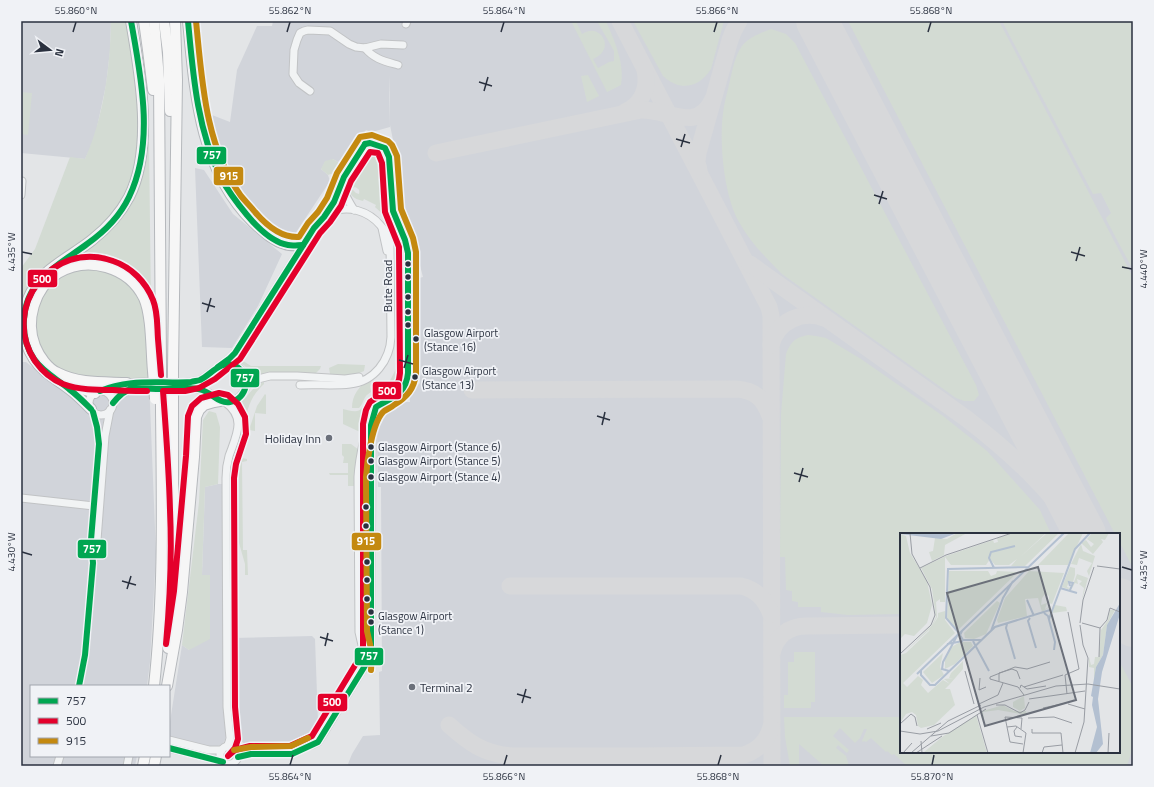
<svg xmlns="http://www.w3.org/2000/svg" width="1154" height="787" font-family="'Titillium Web',sans-serif">
<rect width="100%" height="100%" fill="#e3e5e7"/>
<g fill="#d1d4da" fill-rule="evenodd">
<polygon points="21,21 111,21 110,51 106,85 94,141 85,159 21,153"/>
<path d="M 273,21 L 1133,21 L 1133,766 L 350,766 L 348,764 L 352,754 L 363,736 L 380,735 L 379,672 L 382,671 L 381,487 L 378,487 L 377,430 L 383,407 L 392,400 L 393,402 L 410,402 L 409,391 L 413,390 L 420,383 L 420,376 L 415,376 L 415,361 L 416,361 L 415,279 L 423,277 L 412,235 L 400,204 L 399,170 L 390,125 L 390,96 L 389,75 L 390,127 L 372,132 L 366,130 L 350,151 L 338,162 L 333,159 L 321,169 L 328,175 L 330,181 L 291,240 L 270,228 L 241,194 L 217,155 L 212,115 L 230,122 L 237,70 L 257,26 L 272,26 ZM 901,534 L 1119,534 L 1119,752 L 901,752 Z"/>
<polygon points="195,168 204,170 233,214 282,254 258,306 232,348 202,347"/>
<polygon points="21,362 26,362 50,381 149,380 156,553 150,662 147,686 31,686 31,756 137,756 135,766 21,766"/>
<polygon points="218,484 223,484 223,709 227,732 225,740 222,744 218,746 211,747 169,737 169,728 182,645 189,650 209,575 202,575 205,487"/>
<polygon points="312,636 315,639 318,722 317,730 310,739 295,747 248,747 236,736 233,638"/>
</g>
<g fill="#d3dbd3">
<path d="M 111,21 L 128,21 L 139,124 L 138,156 L 128,186 L 117,207 L 95,235 L 54,261 L 30,284 L 23,301 L 21,310 L 21,268 L 35,249 L 70,157 L 85,159 C 104,116 110,68 111,21 Z"/>
<path d="M 571,21 L 576,21 L 582,34 C 586,32 589,30 594,31 C 603,33 608,44 603,51 C 601,55 597,57 593,59 L 598,68 L 609,62 L 614,61 L 614,51 L 597,21 L 606,21 C 614,40 625,63 621,85 L 607,92 Z"/>
<path d="M 633,21 L 724,21 L 711,69 C 698,89 679,91 663,76 Z"/>
<polygon points="848,21 999,21 1133,277 1133,568 1119,541 1119,534 1115,534"/>
<polygon points="1002,21 1133,21 1133,270 1107,221 1106,218 1111,213 1101,193 1093,194"/>
<path d="M 771,29 L 786,34 L 795,43 L 976,385 L 979,395 L 974,401 L 964,401 L 956,398 L 782,274 C 766,258 750,242 739,222 C 724,196 719,143 723,113 C 724,102 728,91 730,80 C 733,68 735,56 742,46 C 749,37 761,33 771,29 Z"/>
<polygon points="588,75 599,96 587,102 581,76"/>
<polygon points="21,92 32,93 28,135 21,134"/>
<polygon points="146,142 149,142 151,306 117,266 57,269 115,224"/>
<path d="M 373,148 C 381,149 384,153 387,161 L 390,212 L 387,218 L 375,207 L 376,205 L 364,199 L 363,201 C 353,199 349,194 347,184 L 356,193 L 359,194 C 360,190 359,189 355,187 L 353,188 L 347,182 L 357,167 L 362,171 L 369,160 L 366,157 L 364,161 L 362,158 L 368,149 Z"/>
<polygon points="333,159 338,162 339,171 328,175 321,169 325,161"/>
<polygon points="91,268 115,274 131,286 140,300 146,318 148,379 97,380 63,373 45,357 35,335 36,309 48,286 63,274"/>
<path d="M 808,335 L 816,336 L 826,338 L 861,359 L 943,416 L 987,451 L 1040,510 L 1051,534 L 901,534 L 901,614 L 848,615 L 821,612 L 821,607 L 798,607 L 798,602 L 792,601 L 792,591 L 786,590 L 785,557 L 780,557 L 781,414 L 786,354 C 791,342 794,338 808,335 Z"/>
<path d="M 402,343 L 404,343 L 404,374 L 402,383 L 395,382 L 388,384 C 396,370 401,360 402,343 Z"/>
<polygon points="237,357 251,366 321,366 320,369 316,373 268,372 266,373 252,379 245,366 237,361"/>
<path d="M 338,364 L 365,365 L 364,371 C 353,377 342,375 330,374 L 329,368 Z"/>
<path d="M 370,379 L 371,381 L 370,387 L 371,392 C 362,397 365,402 359,408 L 352,408 C 352,395 359,386 370,379 Z"/>
<path d="M 264,382 L 264,384 C 249,398 248,409 243,428 L 242,417 L 237,405 C 248,399 251,386 264,382 Z"/>
<polygon points="265,394 266,395 266,414 255,413 255,431 249,430 257,406"/>
<path d="M 363,406 L 366,406 L 360,432 L 343,424 L 343,409 C 351,411 359,414 363,406 Z"/>
<polygon points="209,411 216,413 220,427 218,484 205,487 202,575 210,575 210,639 189,650 182,645 199,502 203,420"/>
<polygon points="342,444 351,444 359,450 356,486 348,486 348,475 330,475 329,473 348,473 348,463 343,463 344,457 342,455"/>
<polygon points="242,458 247,459 247,461 242,462 243,550 247,550 248,575 245,575 245,564 239,543 239,470"/>
<polygon points="794,652 815,652 815,702 811,702 811,708 784,708 784,695 788,695 788,662 794,662"/>
<polygon points="1119,661 1133,687 1133,747 1127,766 907,766 894,754 892,755 887,751 886,752 871,738 866,742 864,741 863,742 862,741 867,729 864,729 860,738 855,743 840,728 833,736 849,750 847,753 838,745 836,748 846,756 849,766 824,766 799,744 799,766 790,766 785,737 784,717 901,717 901,752 1119,752"/>
</g>
<g fill="none" stroke-linecap="round" stroke-linejoin="round">
<g stroke="#d7d8da" stroke-width="17">
<polyline points="620,21 769,307 771,316 772,766"/>
<polyline points="815,21 821,29"/>
<path d="M 625,112 C 642,104 649,88 645,70"/>
<path d="M 436,153 L 641,110 C 668,109 697,134 713,99"/>
<polyline points="699,170 697,162 698,153 730,40 733,32 739,21"/>
<path d="M 750,264 L 967,419 C 1011,453 1049,488 1080,534"/>
<path d="M 771,345 C 777,321 802,310 824,318"/>
<path d="M 472,390 L 736,389 C 755,390 764,399 770,416"/>
<path d="M 510,586 L 741,586 C 757,590 765,599 771,614"/>
<path d="M 772,653 C 776,636 789,626 807,626 L 901,625"/>
<path d="M 449,725 C 469,743 484,754 512,756 L 637,756 L 744,755 C 758,750 767,742 771,727"/>
</g>
<g stroke="#d7d8da" stroke-width="42">
<polyline points="817,21 1085,534"/>
<polyline points="1119,599 1133,626"/>
</g>
<defs>
<g id="minor">
<polyline points="406,24 407,21"/>
<path d="M 365,48 C 374,59 384,61 398,65"/>
<polyline points="310,91 299,83 293,74 294,50 297,40 300,33 304,31 308,30 330,31 349,44 356,47 365,48 381,44 403,45"/>
<polyline points="21,181 22,181 21,195"/>
<path d="M 343,181 C 343,193 348,200 354,210"/>
<path d="M 324,217 L 334,202 L 344,177 L 365,144 L 370,143 L 378,145 L 385,148 L 389,157 L 393,211 L 405,240 L 408,253 L 408,373 C 406,390 399,393 386,401 C 382,402 378,405 376,408 C 366,421 359,460 358,477 L 359,632 L 364,654 L 363,669"/>
<polyline points="382,228 387,251"/>
<path d="M 218,367 L 229,359 L 235,353 L 314,228 C 319,222 323,216 330,213 C 347,204 369,211 381,226 C 386,232 388,233 390,241 L 391,337 C 390,360 374,382 350,384 C 334,386 317,384 300,385"/>
<polyline points="245,387 258,379 270,376 297,376 345,379 359,377"/>
<path d="M 100,391 C 127,376 161,385 191,382 C 194,381 197,381 200,380 C 213,373 225,356 240,369 C 245,373 247,380 246,386 C 244,394 237,401 229,402 C 219,404 211,392 202,390 C 193,388 184,388 175,389 C 160,389 146,389 132,389 C 123,392 118,396 113,403"/>
<circle cx="101" cy="403" r="12"/>
<path d="M 225,402 C 247,418 236,436 229,456 C 227,463 226,470 226,478 L 227,707 L 230,738 L 229,742 L 227,747"/>
<polyline points="21,498 94,506"/>
<polyline points="92,553 91,540 99,444 97,427 93,412"/>
<polyline points="79,686 85,655 93,563 97,540 105,436 110,410"/>
<polyline points="169,740 209,750 222,750"/>
<polyline points="312,745 318,742 325,731 363,669 368,660 371,651 372,424"/>
<circle cx="229" cy="755" r="9"/>
<polyline points="169,748 186,752 223,762"/>
<polyline points="57,766 60,756"/>
<polyline points="127,766 129,756"/>
</g>
<g id="highway">
<polyline points="144,21 148,50 153,90"/>
<polyline points="154,21 159,79 161,370"/>
<polyline points="164,21 168,52 170,111"/>
<path d="M 188,21 C 195,92 199,168 253,222 C 262,230 273,241 285,244 C 291,246 297,245 303,245"/>
<polyline points="173,370 177,80 175,21"/>
<polyline points="70,382 82,389 95,393"/>
<path d="M 127,383 C 104,382 79,384 58,373 C 48,369 39,356 35,346 C 25,321 34,288 58,273 C 88,255 129,267 144,298 C 152,316 151,351 153,371"/>
<path d="M 91,409 C 85,403 79,397 73,392 C 60,381 44,374 34,359 C 16,332 22,296 45,274 C 59,261 77,252 92,240 C 107,228 120,214 129,197 C 154,148 140,73 131,21"/>
<polyline points="168,648 173,561 173,410"/>
<path d="M 154,686 C 164,595 162,503 161,411"/>
<polyline points="167,686 177,630 182,592 194,457 196,417 199,410 204,405 214,402 220,401"/>
<polyline points="143,766 145,756"/>
<polyline points="154,766 156,756"/>
</g>
</defs>
<use href="#minor" stroke="#c1c3c5" stroke-width="9"/>
<use href="#highway" stroke="#b5b8bc" stroke-width="12"/>
<use href="#minor" stroke="#f1f3f4" stroke-width="7"/>
<use href="#highway" stroke="#f6f6f6" stroke-width="10"/>
<defs>
<g id="highway-bridge">
<polyline points="161,370 161,411"/>
<polyline points="173,370 173,410"/>
<polyline points="153,371 155,399"/>
</g>
</defs>
<use href="#highway-bridge" stroke="#b5b8bc" stroke-width="12" stroke-linecap="butt"/>
<use href="#highway-bridge" stroke="#f6f6f6" stroke-width="10"/>
<defs>
<g id="bus-1">
<path d="M 188,21 C 193,74 197,129 221,178 C 228,191 237,203 247,215 C 257,227 271,242 288,245 C 293,246 298,245 303,245"/>
<polyline points="218,367 229,359 235,353 314,228 324,217 334,202 344,177 365,144"/>
<path d="M 100,391 C 130,378 159,384 191,382 C 194,381 197,381 200,380 C 211,375 221,359 235,366 C 252,374 248,399 230,402 C 219,404 212,393 202,390 C 189,386 174,389 160,389 C 151,389 141,388 132,389 C 124,390 118,397 113,403"/>
<path d="M 91,409 C 84,402 77,395 69,389 C 57,379 43,372 34,359 C 26,347 23,333 24,319 C 26,279 59,265 87,244 C 104,232 120,216 129,197 C 155,143 141,77 131,21"/>
<polyline points="79,686 85,655 93,563 91,540 99,444 97,427 93,412"/>
<polyline points="169,748 223,762"/>
<path d="M 238,757 L 251,754 L 292,754 L 318,742 L 363,669 L 368,660 L 371,651 L 371,425 L 376,407 C 393,397 406,394 408,373 L 408,253 L 405,240 L 393,211 L 389,157 L 385,148 L 370,143 L 365,144"/>
</g>
<g id="bus-2">
<path d="M 370,152 L 378,153 L 382,163 L 385,212 L 399,247 L 400,373 L 399,380 L 396,385 L 370,402 L 366,410 L 363,424 L 363,646 L 360,657 L 312,736 L 290,746 L 250,746 L 235,750 L 228,756 L 235,748 L 238,739 L 235,707 L 234,478 L 236,464 L 246,434 L 245,417 L 238,404 L 228,395 L 219,393 L 201,398 L 192,406 L 188,416 L 186,456 L 174,591 L 166,644 C 170,600 172,554 170,510 C 169,470 166,431 163,391 L 185,391 L 199,388 L 215,379 L 240,359 L 320,233 L 330,222 L 341,206 L 351,181 Z"/>
<path d="M 147,391 C 136,391 124,391 113,390 C 96,390 79,390 63,384 C 51,379 42,371 35,361 C 0,308 52,239 113,261 C 131,267 146,282 153,300 C 158,312 157,326 158,339 C 159,351 160,363 161,375"/>
</g>
<g id="bus-3">
<path d="M 196,21 C 202,80 205,146 241,196 C 246,202 251,207 255,212 C 266,225 281,238 299,237 L 308,223 L 318,212 L 327,198 L 337,173 L 360,137 L 372,135 L 388,141 L 392,145 L 397,156 L 401,209 L 413,238 L 416,252 L 416,374 C 414,389 407,397 394,405 C 391,408 386,409 383,412 C 372,424 367,461 366,477 L 367,631 L 372,653 L 371,670"/>
<polyline points="234,750 251,747 291,746 308,738"/>
</g>
</defs>
<use href="#bus-1" stroke="#f0f2f6" stroke-width="9"/>
<use href="#bus-2" stroke="#f0f2f6" stroke-width="9"/>
<use href="#bus-3" stroke="#f0f2f6" stroke-width="9"/>
<use href="#bus-1" stroke="#00a651" stroke-width="6"/>
<use href="#bus-2" stroke="#e4002b" stroke-width="6"/>
<use href="#bus-3" stroke="#c48910" stroke-width="6"/>
</g>
<path fill="none" stroke="#2a313f" stroke-width="1.5" d="M 73,32 L 76,22M 287,32 L 290,22M 501,32 L 504,22M 714,32 L 717,22M 928,32 L 931,22M 479,82 L 492,86M 484,91 L 488,77M 676,139 L 690,143M 681,147 L 685,134M 874,195 L 887,199M 879,204 L 883,191M 22,252 L 32,254M 1071,252 L 1085,256M 1076,261 L 1080,247M 1122,267 L 1132,269M 202,303 L 215,307M 207,312 L 211,298M 399,360 L 413,364M 404,368 L 408,355M 597,416 L 610,420M 602,425 L 605,412M 794,473 L 808,477M 799,482 L 803,468M 22,552 L 32,555M 1122,567 L 1132,570M 122,581 L 136,585M 127,589 L 131,576M 320,637 L 333,641M 325,646 L 328,633M 517,694 L 531,698M 522,703 L 526,689M 290,765 L 293,755M 504,765 L 507,755M 718,765 L 721,755M 932,765 L 934,755"/>
<g fill="#2a313f" stroke="#f0f2f6" stroke-width="1.5">
<circle cx="408" cy="264" r="3.5"/>
<circle cx="408" cy="277" r="3.5"/>
<circle cx="408" cy="297" r="3.5"/>
<circle cx="408" cy="312" r="3.5"/>
<circle cx="408" cy="325" r="3.5"/>
<circle cx="416" cy="339" r="3.5"/>
<circle cx="415" cy="377" r="3.5"/>
<circle cx="371" cy="447" r="3.5"/>
<circle cx="371" cy="461" r="3.5"/>
<circle cx="371" cy="477" r="3.5"/>
<circle cx="366" cy="507" r="3.5"/>
<circle cx="366" cy="526" r="3.5"/>
<circle cx="367" cy="562" r="3.5"/>
<circle cx="367" cy="580" r="3.5"/>
<circle cx="367" cy="599" r="3.5"/>
<circle cx="371" cy="612" r="3.5"/>
<circle cx="371" cy="622" r="3.5"/>
</g>
<g fill="#6b707a" stroke="#f0f2f6" stroke-width="1.5">
<circle cx="329" cy="438" r="4"/>
<circle cx="412" cy="687" r="4"/>
</g>
<g text-anchor="middle" dominant-baseline="central" stroke-width="3.5" stroke-linejoin="round" paint-order="stroke">
<g font-size="11" fill="#2a313f" stroke="#f0f2f6" text-anchor="start">
<text x="424" y="333">Glasgow Airport<tspan x="424" dy="14">(Stance 16)</tspan></text>
<text x="422" y="371">Glasgow Airport<tspan x="422" dy="14">(Stance 13)</tspan></text>
<text x="378" y="447">Glasgow Airport (Stance 6)</text>
<text x="378" y="461">Glasgow Airport (Stance 5)</text>
<text x="378" y="477">Glasgow Airport (Stance 4)</text>
<text x="378" y="616">Glasgow Airport<tspan x="378" dy="14">(Stance 1)</tspan></text>
</g>
<g font-size="12" fill="#2a313f" stroke="#f0f2f6">
<text transform="translate(387 286) rotate(-90)">Bute Road</text>
</g>
<g font-size="12" fill="#2a313f" stroke="#f0f2f6" text-anchor="end">
<text x="321" y="438">Holiday Inn</text>
<text x="420" y="687" text-anchor="start">Terminal 2</text>
</g>
</g>
<g transform="translate(900 533)">
<rect width="220" height="220" fill="#e3e5e7"/>
<path d="M 57,0 L 67,0 L 45,12 L 44,22 L 32,28 L 29,19 L 33,18 L 35,5 L 47,6 ZM 113,0 L 146,0 L 119,25 L 147,0 L 159,0 L 125,33 L 111,33 L 117,26 L 109,32 L 95,32 L 90,26 L 86,32 L 51,32 L 45,24 L 45,69 L 40,69 L 40,66 L 36,69 L 37,84 L 33,92 L 38,84 L 38,80 L 45,78 L 45,87 L 55,100 L 3,150 L 7,154 L 18,143 L 23,147 L 21,152 L 28,160 L 43,147 L 50,151 L 45,156 L 50,156 L 55,172 L 34,192 L 21,195 L 18,193 L 16,182 L 12,179 L 6,181 L 0,190 L 0,122 L 6,120 L 29,98 L 30,96 L 5,119 L 32,92 L 36,84 L 32,56 L 21,35 L 46,23 L 93,7 L 94,10 L 98,9 L 97,5 ZM 169,0 L 183,0 L 168,32 L 138,32 ZM 192,0 L 209,0 L 205,7 L 201,6 L 203,9 L 193,21 L 181,10 L 186,7 L 191,14 L 194,11 L 187,6 ZM 0,1 L 6,3 L 10,20 L 27,48 L 32,72 L 27,90 L 14,103 L 5,101 L 0,106 ZM 181,11 L 183,18 L 195,23 L 189,43 L 187,38 L 192,30 L 179,25 L 177,32 L 171,31 ZM 170,34 L 175,35 L 175,42 L 173,49 L 169,48 L 167,54 L 170,55 L 168,56 L 162,54 ZM 49,38 L 88,38 L 91,43 L 96,41 L 97,38 L 118,39 L 58,97 L 47,86 ZM 129,38 L 164,40 L 152,71 L 149,70 L 149,63 L 145,61 L 142,65 L 141,72 L 147,70 L 145,76 L 151,73 L 142,79 L 138,65 L 125,66 L 127,83 L 98,90 L 97,87 L 105,65 ZM 177,41 L 188,45 L 182,67 L 184,55 L 179,51 L 182,48 L 177,46 L 178,51 L 175,50 L 171,57 ZM 97,68 L 100,70 L 86,101 L 74,106 L 65,105 L 64,100 ZM 155,72 L 166,74 L 167,78 L 152,80 ZM 210,77 L 215,77 L 207,92 L 203,122 L 196,134 L 194,149 L 194,135 L 189,134 L 189,124 L 191,132 L 194,131 L 195,124 L 199,124 L 201,97 L 208,87 ZM 60,109 L 71,109 L 73,113 L 55,131 L 45,136 L 45,126 L 50,115 ZM 43,120 L 40,134 L 44,142 L 32,150 L 23,139 ZM 63,128 L 63,136 L 50,151 L 44,146 L 53,145 L 49,145 L 51,140 ZM 124,163 L 125,175 L 120,178 L 113,174 L 113,169 ZM 103,172 L 114,178 L 126,178 L 127,182 L 98,177 L 83,179 L 84,185 L 82,186 L 81,180 L 76,182 L 87,220 L 23,220 L 42,204 L 83,178 Z" fill="#d3dbd3"/>
<path d="M 57,0 L 41,6 L 0,1 L 0,0 ZM 220,70 L 220,81 L 202,139 L 198,166 L 203,211 L 196,220 L 190,220 L 197,194 L 192,172 L 193,164 L 191,163 L 196,134 L 203,122 L 207,92 Z" fill="#b3c0d1"/>
<path fill="none" stroke="#b3c0d1" stroke-width="2" d="M 94,35 L 89,25 L 91,19 L 115,13M 170,53 L 169,49 L 173,50 L 170,57M 160,55 L 177,60M 127,67 L 134,83M 144,80 L 148,83 L 155,109 L 154,117M 130,85 L 128,88 L 136,115M 149,86 L 175,16 L 190,0M 107,91 L 106,95 L 115,126M 62,98 L 60,102 L 63,107 L 81,107M 91,98 L 103,65 L 113,48M 59,100 L 46,85 L 48,36 L 129,34M 73,108 L 89,138M 47,111 L 63,108M 21,137 L 21,142 L 30,152 L 35,152 L 95,94 L 150,77M 49,138 L 42,136 L 43,129 L 58,101M 17,141 L 164,0"/>
<path fill="none" stroke="#999da4" stroke-width="1" d="M 197,33 L 220,36M 20,35 L 46,22 L 112,0M 180,90 L 183,67 L 194,34M 182,90 L 200,95M 200,95 L 207,87 L 210,75 L 220,79M 0,121 L 31,92 L 35,82 L 30,54 L 12,21 L 10,0M 199,124 L 200,95M 65,138 L 74,171M 165,142 L 179,136 L 168,79M 165,142 L 167,161M 80,145 L 79,157 L 86,154M 99,148 L 99,140 L 112,136 L 117,138 L 120,146M 124,154 L 127,156 L 146,153M 120,155 L 121,152 L 124,154 L 163,142M 124,162 L 118,154 L 90,146 L 90,144 L 115,134 L 127,136 L 150,129M 129,166 L 185,158M 79,171 L 98,162 L 103,150M 168,171 L 185,176M 96,172 L 105,172 L 120,180 L 125,177 L 129,169M 143,175 L 166,170M 77,182 L 88,220M 128,185 L 154,184 L 172,190M 0,191 L 11,181 L 15,184 L 17,193M 107,194 L 116,193 L 126,200 L 123,220M 117,194 L 114,198 L 115,203 L 122,204M 27,196 L 41,190M 121,196 L 122,185 L 105,184 L 110,209 L 123,211M 132,196 L 132,200 L 161,200 L 163,220M 0,198 L 20,201 L 38,198 L 84,174 L 156,153 L 188,151 L 220,156M 31,203 L 49,200 L 86,176M 21,208 L 22,220M 3,220 L 12,210M 11,220 L 48,188 L 81,172M 16,220 L 42,203M 142,220 L 144,214 L 162,212M 175,220 L 184,189 L 188,125 L 183,112 L 180,92M 208,220 L 209,200"/>
<path fill="#6b707a" fill-opacity="0.15" stroke="#6b707a" stroke-width="2" d="M 138,34 L 176,167 L 85,193 L 47,60 Z"/>
<rect width="220" height="220" fill="none" stroke="#2a313f" stroke-width="2"/>
</g>
<g stroke="#f0f2f6" stroke-width="1.5">
<rect x="196" y="146" width="31" height="19" rx="4" fill="#00a651"/>
<rect x="213" y="166" width="31" height="20" rx="4" fill="#c48910"/>
<rect x="27" y="269" width="31" height="19" rx="4" fill="#e4002b"/>
<rect x="230" y="368" width="30" height="20" rx="4" fill="#00a651"/>
<rect x="372" y="381" width="30" height="19" rx="4" fill="#e4002b"/>
<rect x="351" y="532" width="31" height="19" rx="4" fill="#c48910"/>
<rect x="77" y="539" width="30" height="20" rx="4" fill="#00a651"/>
<rect x="354" y="647" width="30" height="19" rx="4" fill="#00a651"/>
<rect x="317" y="693" width="31" height="19" rx="4" fill="#e4002b"/>
</g>
<g font-size="11" text-anchor="middle" font-weight="bold" fill="#fff">
<text x="212" y="159">757</text>
<text x="229" y="180">915</text>
<text x="42" y="283">500</text>
<text x="245" y="382">757</text>
<text x="387" y="395">500</text>
<text x="366" y="545">915</text>
<text x="92" y="553">757</text>
<text x="369" y="660">757</text>
<text x="332" y="706">500</text>
</g>
<rect width="1154" height="787" fill="none" stroke="#f0f2f6" stroke-width="44"/>
<rect x="30" y="685" width="140" height="72" fill="#f0f2f6" stroke="#a1a5ad"/>
<rect x="38" y="698" width="20" height="6" fill="#00a651" stroke="#a1a5ad"/>
<text x="66" y="705" font-size="12" fill="#2a313f">757</text>
<rect x="38" y="718" width="20" height="6" fill="#e4002b" stroke="#a1a5ad"/>
<text x="66" y="725" font-size="12" fill="#2a313f">500</text>
<rect x="38" y="738" width="20" height="6" fill="#c48910" stroke="#a1a5ad"/>
<text x="66" y="745" font-size="12" fill="#2a313f">915</text>
<g transform="translate(50 50) rotate(106)" stroke="#f0f2f6" stroke-width="3" paint-order="stroke">
<path d="M0-3L7 15L0 10L-7 15Z" fill="#2a313f"/>
<text y="-6" font-size="11" font-weight="bold" text-anchor="middle" fill="#2a313f">N</text>
</g>
<rect x="22" y="22" width="1110" height="743" fill="none" stroke="#2a313f" stroke-width="1.5"/>
<g font-size="10" text-anchor="middle" fill="#2a313f">
<text x="76" y="14">55.860°N</text>
<text x="290" y="14">55.862°N</text>
<text x="504" y="14">55.864°N</text>
<text x="717" y="14">55.866°N</text>
<text x="931" y="14">55.868°N</text>
<text transform="translate(11 252) rotate(-90)" y="4">4.435°W</text>
<text transform="translate(1143 269) rotate(-90)" y="4">4.440°W</text>
<text transform="translate(11 552) rotate(-90)" y="4">4.430°W</text>
<text transform="translate(1143 570) rotate(-90)" y="4">4.435°W</text>
<text x="290" y="780">55.864°N</text>
<text x="504" y="780">55.866°N</text>
<text x="718" y="780">55.868°N</text>
<text x="932" y="780">55.870°N</text>
</g>
</svg>
